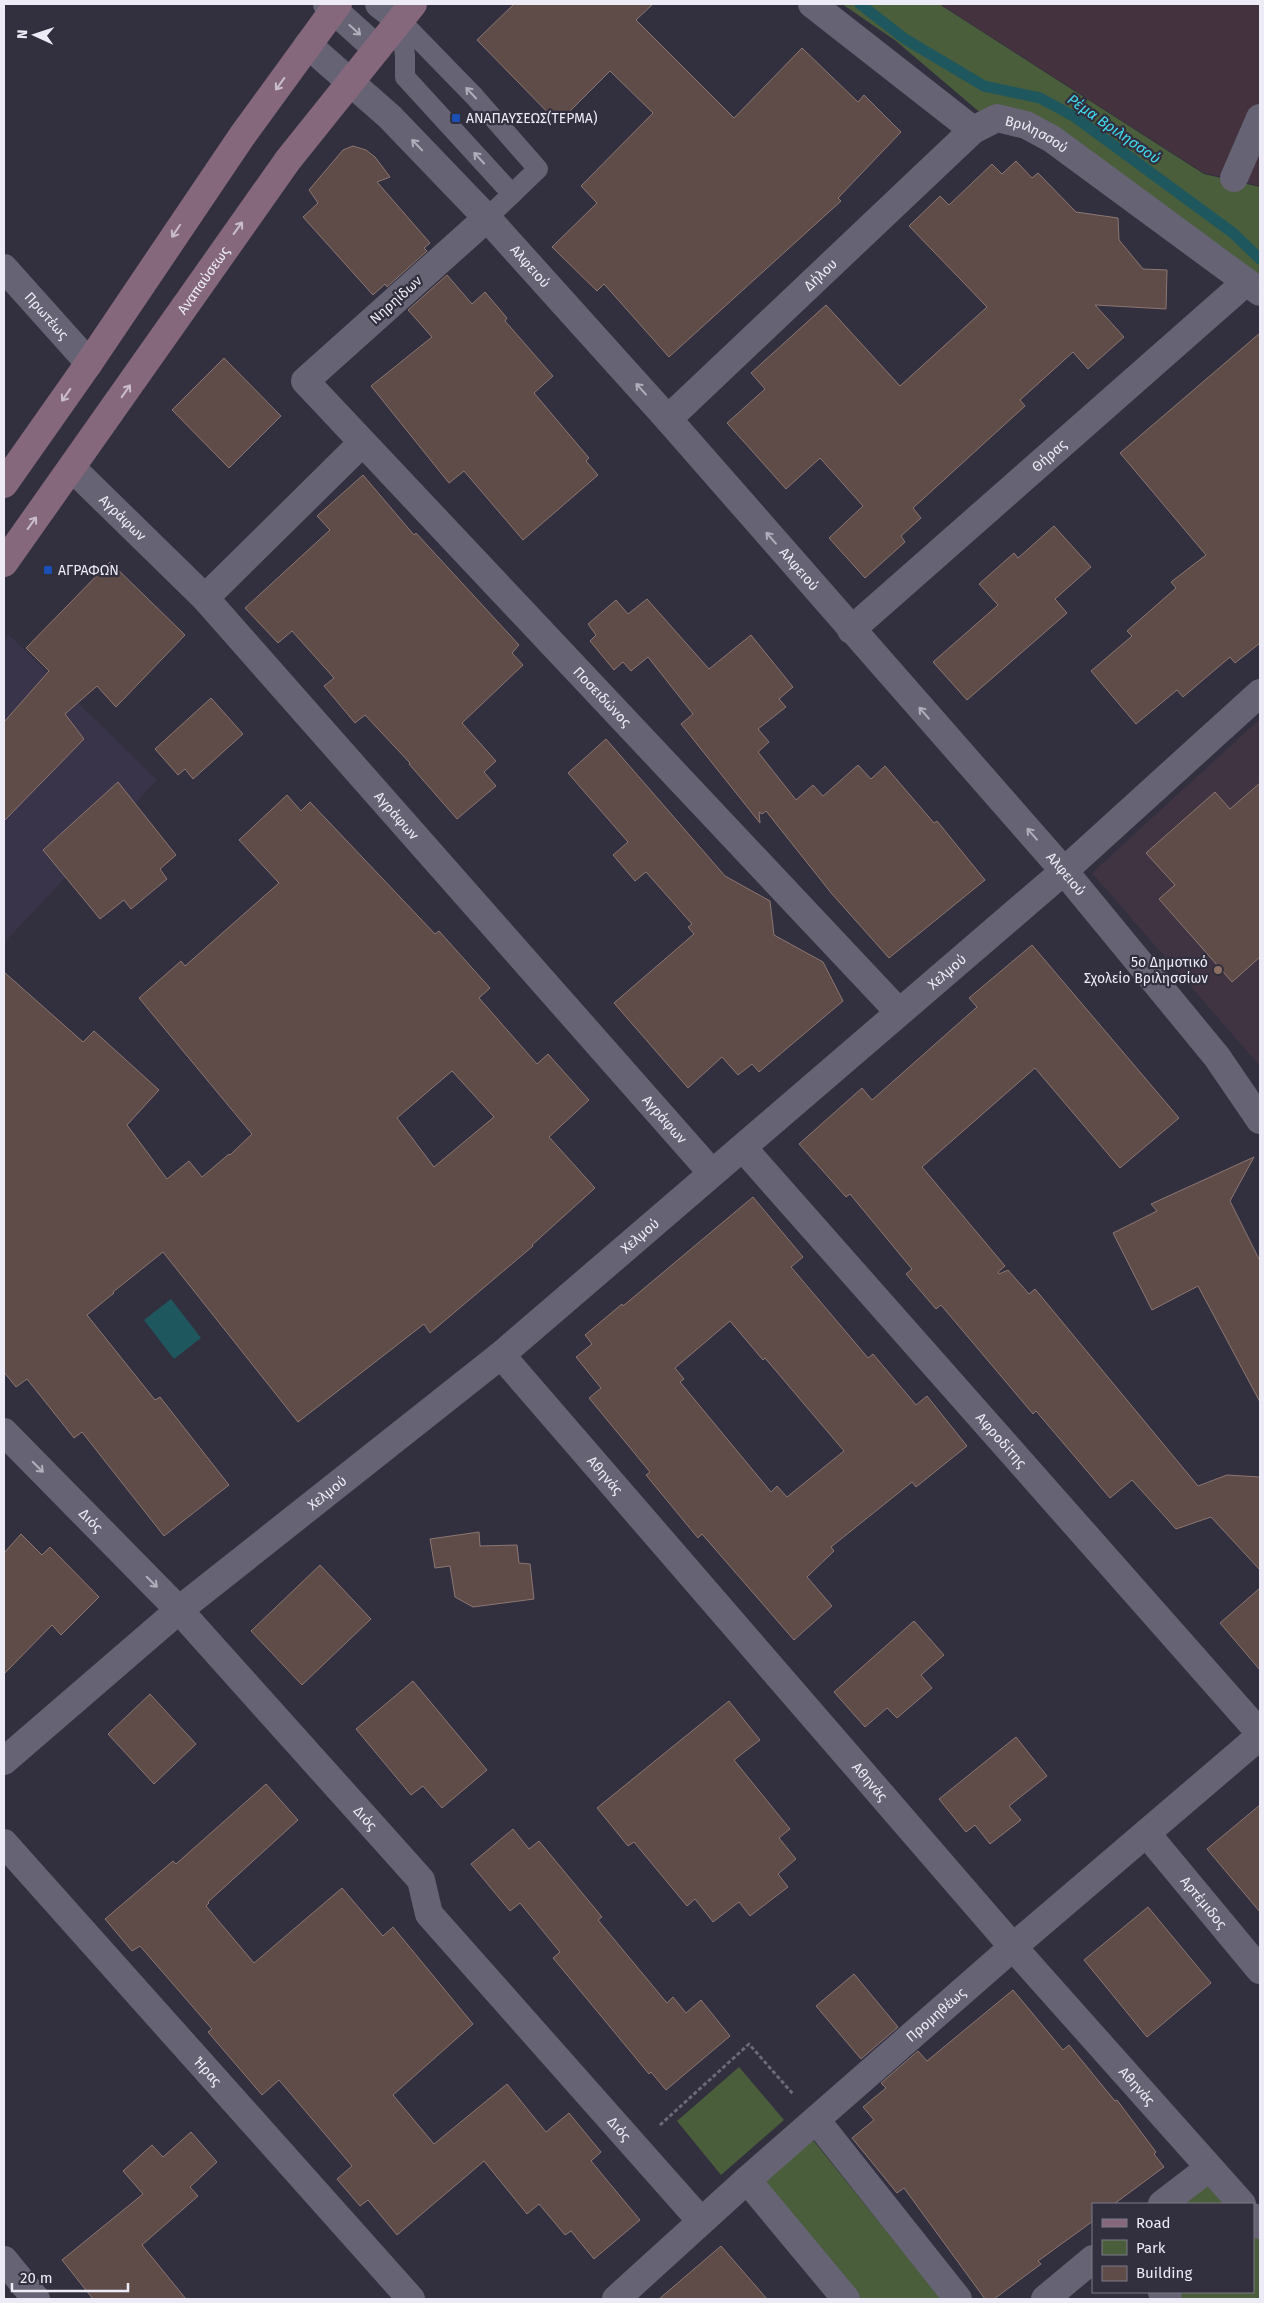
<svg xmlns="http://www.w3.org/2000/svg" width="1264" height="2303" font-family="'Fira Sans',sans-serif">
<rect width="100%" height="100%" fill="#322f3e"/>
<polygon fill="#39344a" points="9,635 157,780 4,943 4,642"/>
<polygon fill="#44333f" points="940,4 1260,4 1260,186 1204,173"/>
<polygon fill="#413442" points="1260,719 1260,1066 1092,873"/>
<g fill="#4a5e3b">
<polygon points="842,4 939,4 1204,174 1260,187 1260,277 1040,121 983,115 896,41"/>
<polygon points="739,2067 784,2120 721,2175 677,2121"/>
<polygon points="813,2140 941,2299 861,2299 765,2181"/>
<polygon points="1209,2179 1231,2204 1180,2204"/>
<polygon points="1253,2229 1260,2237 1260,2299 1182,2299 1175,2292 1253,2292"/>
</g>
<polygon fill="#1f575f" points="171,1299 201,1338 174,1359 144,1320"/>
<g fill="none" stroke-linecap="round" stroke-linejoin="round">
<polyline stroke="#1f575f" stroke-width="11" points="860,4 905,39 984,86 1040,98 1075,117 1233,233 1260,259"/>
</g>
<g fill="#5f4b48" stroke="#8c7773" fill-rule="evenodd">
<polygon points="514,4 653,4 636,20 734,118 802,48 858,102 864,95 901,132 838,198 841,201 669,357 604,284 597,291 552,247 597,203 581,186 653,113 610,71 558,123 477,40"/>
<polygon points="353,146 366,150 375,157 390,177 377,182 430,243 424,248 427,251 387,287 385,284 373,295 303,217 318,203 309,190 343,150"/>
<polygon points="1016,161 1032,178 1038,173 1076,212 1118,218 1119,240 1143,269 1167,270 1166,309 1095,305 1124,337 1088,369 1073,352 1020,400 1025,406 913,508 921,518 901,536 905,542 865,578 829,538 863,506 820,458 786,489 727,423 765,389 751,373 826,305 900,386 987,307 909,226 940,196 949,205 992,164 1002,174"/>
<polygon points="447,275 472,304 485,292 507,318 505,321 553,376 534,393 589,458 586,461 598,475 523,540 464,471 449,483 371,386 432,337 408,310"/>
<polygon points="1260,333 1260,643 1235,663 1230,657 1183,697 1177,690 1136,724 1091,671 1132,636 1127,631 1176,588 1171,582 1206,555 1120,453"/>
<polygon points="224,358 281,416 229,468 172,410"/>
<polygon points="363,475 414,535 416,533 519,645 512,653 523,665 462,723 496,761 484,772 496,786 457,819 409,764 410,763 365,715 355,723 324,686 334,678 292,631 278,643 245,608 330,530 317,516"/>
<polygon points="1054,526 1091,567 1055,599 1067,613 967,700 933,662 998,605 979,584 1014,553 1018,558"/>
<polygon points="110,562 185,635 116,707 97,686 65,714 84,739 4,821 4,722 49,671 26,648"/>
<polygon points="647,599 709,669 751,635 793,687 779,699 786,707 758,729 769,742 758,752 796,800 813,785 823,796 858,765 871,779 885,766 934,823 937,821 985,880 889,958 832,894 766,811 762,814 759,812 760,823 681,724 693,714 648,657 631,671 623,662 614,670 590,641 596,635 588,624 616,600 628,614"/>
<polygon points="211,698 243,734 193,779 185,769 178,775 155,749"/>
<polygon points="606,739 725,876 770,901 774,935 823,962 843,1001 759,1072 752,1064 738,1075 722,1057 688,1088 614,1003 694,934 688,927 692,924 646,872 635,881 613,855 628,842 568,773"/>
<polygon points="118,782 176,855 160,869 167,879 131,909 124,900 100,919 43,850"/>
<polygon points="1260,783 1260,957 1232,982 1159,899 1175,885 1146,853 1215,792 1230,809"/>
<path d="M 287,795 L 301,811 L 310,802 L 435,934 L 439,931 L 490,988 L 479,998 L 537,1064 L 548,1054 L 589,1100 L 549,1137 L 595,1188 L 532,1245 L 533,1246 L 430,1333 L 424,1324 L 298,1422 L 163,1252 L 113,1292 L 114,1293 L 87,1315 L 155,1400 L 160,1397 L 229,1485 L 164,1536 L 82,1432 L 74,1438 L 27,1379 L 16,1387 L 4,1372 L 4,972 L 83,1042 L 94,1031 L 159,1090 L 127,1125 L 167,1179 L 189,1161 L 202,1177 L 229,1154 L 230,1155 L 252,1134 L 139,998 L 181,961 L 185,966 L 279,883 L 239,840 ZM 452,1071 L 494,1117 L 434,1167 L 397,1118 Z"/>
<polygon points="1032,945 1179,1118 1120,1168 1035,1068 922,1167 1005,1266 998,1272 999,1274 1008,1270 1029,1294 1035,1289 1198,1486 1227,1475 1260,1477 1260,1570 1211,1517 1176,1529 1132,1480 1110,1498 1036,1411 1033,1414 941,1305 936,1309 906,1274 912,1269 850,1194 846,1197 799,1144 862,1088 872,1100 977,1007 969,998"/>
<polygon points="1254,1157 1230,1201 1260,1261 1260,1402 1198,1286 1152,1310 1113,1233 1157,1211 1151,1204"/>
<path d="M 753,1197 L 803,1257 L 791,1267 L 868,1358 L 873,1354 L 916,1405 L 927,1396 L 967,1446 L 916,1487 L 912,1482 L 831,1547 L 834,1551 L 807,1577 L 832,1606 L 794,1640 L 702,1534 L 698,1538 L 646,1475 L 650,1472 L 589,1398 L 601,1388 L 576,1357 L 592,1344 L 585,1335 L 622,1304 L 623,1306 ZM 730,1321 L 763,1360 L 765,1358 L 844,1451 L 787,1497 L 777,1486 L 771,1492 L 680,1382 L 684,1379 L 675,1368 Z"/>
<polygon points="479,1532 480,1546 517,1545 519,1563 530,1564 534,1599 473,1607 455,1597 450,1566 435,1568 430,1539"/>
<polygon points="21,1534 42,1555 50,1547 99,1597 61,1635 52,1625 4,1674 4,1553"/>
<polygon points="320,1565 371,1619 302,1685 251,1631"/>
<polygon points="1260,1588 1260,1670 1220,1623"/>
<polygon points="914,1621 944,1655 921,1675 932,1688 897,1718 887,1708 865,1727 834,1692"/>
<polygon points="413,1681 487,1770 442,1808 423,1786 411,1795 356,1729"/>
<polygon points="150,1694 196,1744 154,1784 108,1734"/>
<polygon points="729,1701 760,1740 734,1760 790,1829 779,1838 796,1859 778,1874 788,1887 750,1916 739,1902 713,1922 695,1899 687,1906 634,1842 628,1846 597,1808"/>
<polygon points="1016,1737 1047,1776 1009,1806 1021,1820 990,1844 975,1825 966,1832 939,1799"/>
<polygon points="266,1784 298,1820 208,1902 209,1903 206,1906 254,1963 342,1888 383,1936 393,1927 473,2024 393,2095 434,2144 507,2084 546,2132 569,2113 601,2152 591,2161 640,2220 594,2259 571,2231 565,2235 539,2204 527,2214 484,2161 397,2235 368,2200 360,2206 337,2179 352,2166 279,2080 262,2095 208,2032 212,2029 140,1946 132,1951 105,1919 173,1861 176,1864"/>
<polygon points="1260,1805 1260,1912 1207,1849"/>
<polygon points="513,1829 529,1849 539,1841 602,1917 598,1920 667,2003 673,1997 686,2013 701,2000 730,2036 666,2090 651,2072 649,2074 553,1958 560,1952 520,1903 510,1911 471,1864"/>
<polygon points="1148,1907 1211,1983 1147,2037 1084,1960"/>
<polygon points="854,1974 898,2027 861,2059 816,2006"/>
<polygon points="1013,1990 1063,2050 1069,2045 1115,2101 1117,2100 1156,2152 1154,2154 1164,2167 1114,2204 1093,2204 1093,2221 1038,2261 1041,2264 994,2299 985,2299 904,2188 897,2193 852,2138 874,2120 863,2107 886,2088 881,2083 918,2051 927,2061"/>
<polygon points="191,2132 217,2162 190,2187 198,2196 142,2245 186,2299 93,2299 62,2260 143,2194 123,2171 152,2145 163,2157"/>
<polygon points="721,2246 767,2299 659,2299"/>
</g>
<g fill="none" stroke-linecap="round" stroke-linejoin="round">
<polyline stroke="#6d6a77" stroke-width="3" stroke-dasharray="4 2.5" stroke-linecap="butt" points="660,2125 749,2044 793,2094"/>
<g stroke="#666374" stroke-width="20">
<polyline points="400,20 474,96 538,169 487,218"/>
<polyline points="400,20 405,55 405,77 512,194"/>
</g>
<polyline stroke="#666374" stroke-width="28" points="816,2120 958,2299"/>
<g stroke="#666374" stroke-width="28">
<polyline points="812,4 973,130"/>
<polyline points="1234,178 1260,118"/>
<path id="s1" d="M 487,218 L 305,381 L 899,1012"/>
<path id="s2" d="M 4,268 L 89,363"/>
<path id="s3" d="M 668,419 L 973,130 L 997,118 L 1026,125 L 1052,139 L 1260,292"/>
<path id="s4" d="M 72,468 L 205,598 L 712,1173"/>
<polyline points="205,598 362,443"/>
<path id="s5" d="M 851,630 L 1246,282"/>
<path id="s6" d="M 743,1148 L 1260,1733"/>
<path id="s7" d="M 501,1355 L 1013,1947 L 1242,2204"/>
<path id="s8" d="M 4,1432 L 179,1610 L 421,1880 L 429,1914 L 701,2221"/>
<path id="s9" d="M 4,1761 L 179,1610 L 501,1355 L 1064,871 L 1260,693"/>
<path id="s10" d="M 1147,1834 L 1260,1970"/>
<path id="s11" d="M 4,1843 L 411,2299"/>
<polyline points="747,2180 846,2299"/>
<polyline points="1162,2204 1209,2168"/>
<polyline points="1253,2217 1260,2225"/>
<polyline points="4,2260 36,2299"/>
<polyline points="1162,2292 1168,2299"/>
<path id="s12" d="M 616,2299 L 747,2180 L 1013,1947 L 1260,1736"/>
<polyline points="1045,2299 1093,2259"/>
</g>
<g stroke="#666374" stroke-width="28">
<polyline points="327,4 377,49"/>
<polyline points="379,4 400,20"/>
<path id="s13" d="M 308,45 L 390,117 L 487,218 L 668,419 L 1064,871 L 1217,1057 L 1260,1120"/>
</g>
<g stroke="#86687c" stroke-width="28">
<polyline points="4,484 89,363 242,136 338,4"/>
<path id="s14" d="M 4,563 L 288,160 L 413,4"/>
</g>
</g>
<defs><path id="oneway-shaft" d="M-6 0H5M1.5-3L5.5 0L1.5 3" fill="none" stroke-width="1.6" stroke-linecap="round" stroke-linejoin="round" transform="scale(1.25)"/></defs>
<g stroke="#b0aebb">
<use href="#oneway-shaft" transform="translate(355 30) rotate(42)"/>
<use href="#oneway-shaft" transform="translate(471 93) rotate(-133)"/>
<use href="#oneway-shaft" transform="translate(417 145) rotate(-134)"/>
<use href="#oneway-shaft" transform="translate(479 158) rotate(-133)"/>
<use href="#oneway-shaft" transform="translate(641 389) rotate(-132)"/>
<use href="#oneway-shaft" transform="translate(771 538) rotate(-131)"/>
<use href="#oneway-shaft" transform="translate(924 713) rotate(-131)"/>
<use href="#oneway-shaft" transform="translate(1032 834) rotate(-131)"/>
<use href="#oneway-shaft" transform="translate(38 1467) rotate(45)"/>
<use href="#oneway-shaft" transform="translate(152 1582) rotate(45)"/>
</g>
<g stroke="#c9bdcb">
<use href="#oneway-shaft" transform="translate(280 84) rotate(126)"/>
<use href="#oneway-shaft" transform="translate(238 228) rotate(-54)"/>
<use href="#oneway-shaft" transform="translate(176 231) rotate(124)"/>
<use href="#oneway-shaft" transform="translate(126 391) rotate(-55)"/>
<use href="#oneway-shaft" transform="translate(66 395) rotate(125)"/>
<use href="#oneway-shaft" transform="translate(32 523) rotate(-54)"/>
</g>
<g fill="#1a4fb4" stroke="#322f3e" stroke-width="2">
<rect x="451" y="113" width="10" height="10" rx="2.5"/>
<rect x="43" y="565" width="10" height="10" rx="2.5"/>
</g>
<circle fill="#8d6e63" stroke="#322f3e" stroke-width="2" cx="1218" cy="970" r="5"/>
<g text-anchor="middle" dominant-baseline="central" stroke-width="4.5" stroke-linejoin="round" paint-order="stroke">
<g font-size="14" fill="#edebf5" stroke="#322f3e" text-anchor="start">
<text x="466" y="118">ΑΝΑΠΑΥΣΕΩΣ(ΤΕΡΜΑ)</text>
<text x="58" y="570">ΑΓΡΑΦΩΝ</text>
<text x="1208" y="962" text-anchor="end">5ο Δημοτικό<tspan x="1208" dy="16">Σχολείο Βριλησσίων</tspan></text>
</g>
<g font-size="14" fill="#edebf5" stroke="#322f3e">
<text stroke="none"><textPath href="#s3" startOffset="490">Βριλησσού</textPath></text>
<text stroke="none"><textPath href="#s13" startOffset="314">Αλφειού</textPath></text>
<text stroke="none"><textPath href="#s3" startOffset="210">Δήλου</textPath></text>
<text stroke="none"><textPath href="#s14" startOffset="346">Αναπαύσεως</textPath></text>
<text transform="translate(396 300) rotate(-42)">Νηρηίδων</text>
<text stroke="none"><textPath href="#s2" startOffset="64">Πρωτέως</textPath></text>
<text stroke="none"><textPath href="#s5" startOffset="264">Θήρας</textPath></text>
<text stroke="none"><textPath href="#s4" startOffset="71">Αγράφων</textPath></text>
<text stroke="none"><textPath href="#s13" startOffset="719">Αλφειού</textPath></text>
<text stroke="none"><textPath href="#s1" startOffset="678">Ποσειδώνος</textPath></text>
<text stroke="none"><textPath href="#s4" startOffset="476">Αγράφων</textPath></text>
<text stroke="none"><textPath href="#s13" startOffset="1124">Αλφειού</textPath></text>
<text stroke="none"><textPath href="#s9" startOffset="1230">Χελμού</textPath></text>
<text stroke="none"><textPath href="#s4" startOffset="881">Αγράφων</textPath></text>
<text stroke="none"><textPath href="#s9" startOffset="825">Χελμού</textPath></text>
<text stroke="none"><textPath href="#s6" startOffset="390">Αφροδίτης</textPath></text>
<text stroke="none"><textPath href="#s7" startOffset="159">Αθηνάς</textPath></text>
<text stroke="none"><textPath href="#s9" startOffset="420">Χελμού</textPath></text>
<text stroke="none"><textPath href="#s8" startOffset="124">Διός</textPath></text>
<text stroke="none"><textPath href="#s7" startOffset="564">Αθηνάς</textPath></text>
<text stroke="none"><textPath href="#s8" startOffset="529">Διός</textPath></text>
<text stroke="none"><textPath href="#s10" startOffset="89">Αρτέμιδος</textPath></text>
<text stroke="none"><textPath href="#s12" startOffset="428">Προμηθέως</textPath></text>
<text stroke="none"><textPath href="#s11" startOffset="306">Ήρας</textPath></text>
<text stroke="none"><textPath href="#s7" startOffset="969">Αθηνάς</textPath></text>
<text stroke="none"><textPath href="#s8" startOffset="934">Διός</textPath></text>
</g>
<g font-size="15" font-style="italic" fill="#3fdcef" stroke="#322f3e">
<text transform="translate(1114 129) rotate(35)">Ρέμα Βριλησσού</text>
</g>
</g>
<rect width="1264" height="2303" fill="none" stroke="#edebf5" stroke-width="10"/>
<rect x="1092" y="2203" width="162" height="90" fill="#322f3e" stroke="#7d7a87"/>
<rect x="1102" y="2219" width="25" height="8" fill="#86687c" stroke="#7d7a87"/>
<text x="1136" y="2228" font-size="15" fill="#edebf5">Road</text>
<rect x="1102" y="2240" width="25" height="15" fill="#4a5e3b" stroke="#7d7a87"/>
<text x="1136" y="2253" font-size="15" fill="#edebf5">Park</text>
<rect x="1102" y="2266" width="25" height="15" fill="#5f4b48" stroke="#7d7a87"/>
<text x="1136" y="2278" font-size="15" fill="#edebf5">Building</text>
<g transform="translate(35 35) rotate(273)" stroke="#322f3e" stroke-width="4" paint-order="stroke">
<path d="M0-4L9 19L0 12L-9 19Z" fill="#edebf5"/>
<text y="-8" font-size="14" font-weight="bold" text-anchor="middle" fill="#edebf5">N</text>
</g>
<path d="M12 2283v8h116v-8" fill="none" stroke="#edebf5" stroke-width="2.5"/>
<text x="20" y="2283" font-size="15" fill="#edebf5" stroke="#322f3e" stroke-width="4" paint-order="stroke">20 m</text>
</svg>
